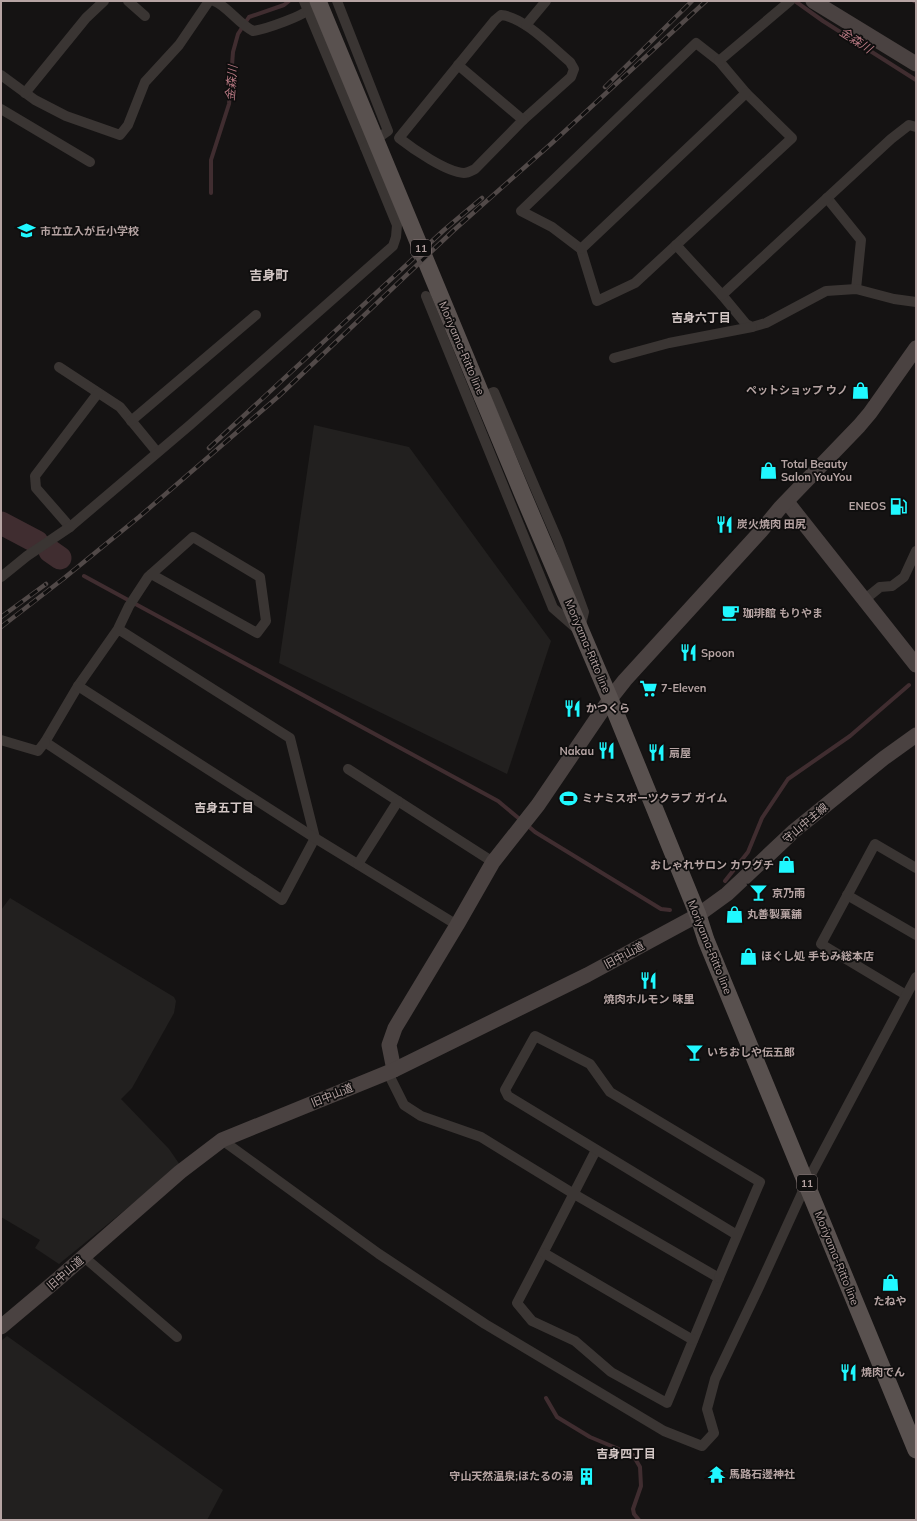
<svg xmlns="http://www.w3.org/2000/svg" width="917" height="1521" font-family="Mulish,'Noto Sans JP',sans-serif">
<rect width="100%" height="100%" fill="#151313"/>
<g fill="#22201f">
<polygon points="314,425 409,447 551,641 507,774 279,663"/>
<polygon points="10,898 174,997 176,1001 174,1013 132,1088 121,1099 169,1149 180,1165 59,1264 35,1248 40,1240 1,1217 1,910"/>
<polygon points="7,1336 223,1490 207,1520 1,1520 1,1341"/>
</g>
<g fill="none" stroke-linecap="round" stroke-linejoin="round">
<g stroke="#402d30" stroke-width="4">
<polyline points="795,1 823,21 916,80"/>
<polyline points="914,1 916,2"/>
<polyline points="211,193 211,160 229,104 233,52 238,34 249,17 284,5 289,1"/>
<polyline points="84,576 498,801 522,821"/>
<polyline points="527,825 535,832 661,909 670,910"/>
<polyline points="725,881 748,852 762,818 788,779 850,736 909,685"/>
<polyline points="546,1398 557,1417 590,1437 633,1455 640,1467 641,1486 633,1509 634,1514 639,1520"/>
</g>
<g stroke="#402d30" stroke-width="23">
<polyline points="1,523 37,542"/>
<polyline points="50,551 60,558"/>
</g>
<g stroke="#3a3533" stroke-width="10">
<polyline points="128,1 145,16"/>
<path d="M 214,1 C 226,5 239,24 253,31 C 266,29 304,16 312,7"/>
<polyline points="304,1 365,147"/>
<path d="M 501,15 C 524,17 552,47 570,62 L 574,69 L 571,77 L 523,120 L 475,169 C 471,171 468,173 464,173 C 446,172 413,149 399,138 L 495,20 Z"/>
<polyline points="526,25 546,1"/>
<polygon points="696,43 719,61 746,93 792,138 635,283 597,301 581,249 552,227 521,211"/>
<polyline points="719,61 790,1"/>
<polyline points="458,65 523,120"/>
<polyline points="1,75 35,100 66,116 120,135 128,125 145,82 179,45 209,1"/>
<polyline points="25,93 86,18 104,1"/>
<polyline points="1,109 90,162"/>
<polyline points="827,198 861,240 856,289"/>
<polyline points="676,245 722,295 746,324 752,327 766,323 826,291 856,289 894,299 916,302"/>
<polyline points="581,249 746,93"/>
<polyline points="722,295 891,139 909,125 916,127"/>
<polyline points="426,296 553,608 577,629"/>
<polyline points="614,358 669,343 752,327"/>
<polyline points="59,367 120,407 157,452"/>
<polyline points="479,398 494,392 558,541 584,612 580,628"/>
<polyline points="131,421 256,315"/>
<polyline points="70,527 36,488 35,476 98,393"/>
<polyline points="1,577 27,556 70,527 190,425 393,246 396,237 397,225 365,147 388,131 337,1"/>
<polyline points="864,600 880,587 892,586 904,577 916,551"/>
<polyline points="118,629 290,738 315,838 282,900 45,742 78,686 118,629 129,606 148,577 193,537 260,577 266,621 257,633 151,574"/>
<polyline points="78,686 315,838 457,925"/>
<polyline points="1,740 38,751 45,742"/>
<polyline points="348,769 493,862"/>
<polyline points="358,864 398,801"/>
<polyline points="847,895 916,935"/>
<polyline points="906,995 821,944 875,844 916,868"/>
<path d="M 388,1073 L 404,1105 L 421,1116 L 481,1137 L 574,1194 L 719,1278 L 667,1403 L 611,1372 L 575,1341 L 532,1321 L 517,1303 C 544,1252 570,1201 596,1150"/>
<polyline points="222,1140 379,1254 485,1324 664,1431 702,1446 714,1433 707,1409 715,1379 759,1287 807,1182 916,977"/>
<polyline points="544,1253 693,1340"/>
<polyline points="84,1257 177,1337"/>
<polyline points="719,1278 760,1182 610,1092 590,1064 535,1036 505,1090 508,1096 737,1235"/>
</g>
<g stroke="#4a4241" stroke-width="15">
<polyline points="813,1 916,64"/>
<polyline points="787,502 916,665"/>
<polyline points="394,1070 389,1045 395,1028 457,925 493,862 538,805 610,699 625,680 761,531 780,508 859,426 870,413 916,348"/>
<polyline points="1,1327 58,1279 180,1172 222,1140 394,1070 587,975 698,915 727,894 794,831 884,758 916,735"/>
</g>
<polyline stroke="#59514f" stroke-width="17" points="318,1 523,495 610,699 698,915 706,940 916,1450"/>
<defs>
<g id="rail">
<polyline points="605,87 692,1"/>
<polyline points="209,448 444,230 482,198"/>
<polyline points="1,617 46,584"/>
<polyline points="1,627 63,579 139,517 280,395 453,231 552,143 706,1"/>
</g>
</defs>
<use href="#rail" stroke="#514948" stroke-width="4.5"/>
<use href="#rail" stroke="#0f0e0e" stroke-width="3" stroke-dasharray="9" stroke-linecap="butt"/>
</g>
<defs>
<symbol id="school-bare" viewBox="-9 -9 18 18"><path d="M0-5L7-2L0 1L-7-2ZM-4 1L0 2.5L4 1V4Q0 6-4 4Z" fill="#20f8ff" stroke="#0f0e0e" stroke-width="2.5" paint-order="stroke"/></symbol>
<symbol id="shop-bare" viewBox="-9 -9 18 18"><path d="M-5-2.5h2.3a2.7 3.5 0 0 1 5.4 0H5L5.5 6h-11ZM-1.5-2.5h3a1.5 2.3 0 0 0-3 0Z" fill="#20f8ff" stroke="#0f0e0e" stroke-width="2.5" paint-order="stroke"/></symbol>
<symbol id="fuel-bare" viewBox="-9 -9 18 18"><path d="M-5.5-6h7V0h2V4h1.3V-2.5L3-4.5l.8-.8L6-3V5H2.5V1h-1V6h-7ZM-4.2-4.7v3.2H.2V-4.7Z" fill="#20f8ff" stroke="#0f0e0e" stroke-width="2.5" paint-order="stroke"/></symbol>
<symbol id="restaurant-bare" viewBox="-9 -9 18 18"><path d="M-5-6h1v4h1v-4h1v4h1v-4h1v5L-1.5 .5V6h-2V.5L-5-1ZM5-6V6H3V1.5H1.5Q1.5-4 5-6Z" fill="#20f8ff" stroke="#0f0e0e" stroke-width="2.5" paint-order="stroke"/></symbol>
<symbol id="cafe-bare" viewBox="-9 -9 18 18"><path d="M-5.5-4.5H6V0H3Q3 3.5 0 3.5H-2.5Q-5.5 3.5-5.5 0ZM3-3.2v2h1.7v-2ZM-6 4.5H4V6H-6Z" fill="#20f8ff" stroke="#0f0e0e" stroke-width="2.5" paint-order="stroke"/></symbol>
<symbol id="supermarket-bare" viewBox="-9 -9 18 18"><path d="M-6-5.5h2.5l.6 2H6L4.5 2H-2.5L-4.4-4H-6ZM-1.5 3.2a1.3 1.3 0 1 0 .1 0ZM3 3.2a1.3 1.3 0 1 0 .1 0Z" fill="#20f8ff" stroke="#0f0e0e" stroke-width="2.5" paint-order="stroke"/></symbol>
<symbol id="stadium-bare" viewBox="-9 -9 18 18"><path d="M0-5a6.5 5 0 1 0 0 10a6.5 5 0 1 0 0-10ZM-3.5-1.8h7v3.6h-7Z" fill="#20f8ff" stroke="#0f0e0e" stroke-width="2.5" paint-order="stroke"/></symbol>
<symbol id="bar-bare" viewBox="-9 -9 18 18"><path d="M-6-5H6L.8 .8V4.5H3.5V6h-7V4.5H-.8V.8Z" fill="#20f8ff" stroke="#0f0e0e" stroke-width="2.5" paint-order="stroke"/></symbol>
<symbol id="temple-bare" viewBox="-9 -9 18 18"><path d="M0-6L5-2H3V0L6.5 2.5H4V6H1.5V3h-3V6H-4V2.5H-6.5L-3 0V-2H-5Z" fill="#20f8ff" stroke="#0f0e0e" stroke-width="2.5" paint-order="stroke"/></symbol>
<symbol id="building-bare" viewBox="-9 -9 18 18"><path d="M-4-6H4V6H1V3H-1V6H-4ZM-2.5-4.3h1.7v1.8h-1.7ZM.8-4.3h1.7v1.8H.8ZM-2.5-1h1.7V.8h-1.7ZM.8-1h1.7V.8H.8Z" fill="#20f8ff" stroke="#0f0e0e" stroke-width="2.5" paint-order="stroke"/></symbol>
</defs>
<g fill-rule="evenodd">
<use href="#school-bare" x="14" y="218" width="25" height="25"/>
<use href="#shop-bare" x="848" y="378" width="25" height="25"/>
<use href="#shop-bare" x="756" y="458" width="25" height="25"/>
<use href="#fuel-bare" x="886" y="494" width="25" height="25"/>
<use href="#restaurant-bare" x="712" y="512" width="25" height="25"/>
<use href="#cafe-bare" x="718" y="600" width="25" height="25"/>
<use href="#restaurant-bare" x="676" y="640" width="25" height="25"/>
<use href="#supermarket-bare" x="636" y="676" width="25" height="25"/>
<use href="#restaurant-bare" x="560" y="696" width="25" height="25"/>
<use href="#restaurant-bare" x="594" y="738" width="25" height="25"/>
<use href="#restaurant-bare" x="644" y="740" width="25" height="25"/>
<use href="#stadium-bare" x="556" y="786" width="25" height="25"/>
<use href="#shop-bare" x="774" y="852" width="25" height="25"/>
<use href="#bar-bare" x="746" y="880" width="25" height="25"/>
<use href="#shop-bare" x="722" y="902" width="25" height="25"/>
<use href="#shop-bare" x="736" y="944" width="25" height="25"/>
<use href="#restaurant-bare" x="636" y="968" width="25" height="25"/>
<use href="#bar-bare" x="682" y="1040" width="25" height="25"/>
<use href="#shop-bare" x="878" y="1270" width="25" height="25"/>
<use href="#restaurant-bare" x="836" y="1360" width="25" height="25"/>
<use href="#temple-bare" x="704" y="1462" width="25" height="25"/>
<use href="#building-bare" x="574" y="1464" width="25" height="25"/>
</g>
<g text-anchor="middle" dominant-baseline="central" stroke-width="3.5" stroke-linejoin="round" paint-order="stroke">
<g fill="#0f0e0e" stroke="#847776" stroke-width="1">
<rect x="411" y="240" width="20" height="16" rx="3"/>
<rect x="797" y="1175" width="20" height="16" rx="3"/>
</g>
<g font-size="10" font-weight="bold" fill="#b6a4a3">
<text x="421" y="248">11</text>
<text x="807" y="1183">11</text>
</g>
<g font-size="11" font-weight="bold" fill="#b6a4a3" stroke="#0f0e0e" text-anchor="start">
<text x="40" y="231">市立立入が丘小学校</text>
<text x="848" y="390" text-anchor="end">ペットショップ ウノ</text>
<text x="781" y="464">Total Beauty<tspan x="781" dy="13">Salon YouYou</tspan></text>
<text x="886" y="506" text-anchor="end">ENEOS</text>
<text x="737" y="524">炭火焼肉 田尻</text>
<text x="743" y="613">珈琲館 もりやま</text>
<text x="701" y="653">Spoon</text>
<text x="661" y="688">7-Eleven</text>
<text x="586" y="708">かつくら</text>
<text x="594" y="751" text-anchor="end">Nakau</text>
<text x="669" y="753">扇屋</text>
<text x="582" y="798">ミナミスポーツクラブ ガイム</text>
<text x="774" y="865" text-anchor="end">おしゃれサロン カワグチ</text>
<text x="772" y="893">京乃雨</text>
<text x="747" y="914">丸善製菓舗</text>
<text x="761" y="956">ほぐし処 手もみ総本店</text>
<text x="649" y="999" text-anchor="middle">焼肉ホルモン 味里</text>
<text x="707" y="1052">いちおしや伝五郎</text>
<text x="890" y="1301" text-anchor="middle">たねや</text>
<text x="861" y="1372">焼肉でん</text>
<text x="729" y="1474">馬路石邊神社</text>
<text x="573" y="1476" text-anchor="end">守山天然温泉;ほたるの湯</text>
</g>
<g font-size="11" fill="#b6a4a3" stroke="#0f0e0e">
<text transform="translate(462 348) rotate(67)">Moriyama-Ritto line</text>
<text transform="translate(588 646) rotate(67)">Moriyama-Ritto line</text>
<text transform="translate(805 823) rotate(-40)">守山中主線</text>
<text transform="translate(710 947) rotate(68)">Moriyama-Ritto line</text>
<text transform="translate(624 955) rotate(-28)">旧中山道</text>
<text transform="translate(332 1095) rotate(-22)">旧中山道</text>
<text transform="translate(837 1258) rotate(68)">Moriyama-Ritto line</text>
<text transform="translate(65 1273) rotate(-41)">旧中山道</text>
</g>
<g font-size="12" font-style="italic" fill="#b57781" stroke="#0f0e0e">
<text transform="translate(856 40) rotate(33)">金森川</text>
<text transform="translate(231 83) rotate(-85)">金森川</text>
</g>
<g font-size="12" font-weight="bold" fill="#d2c6c4" stroke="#0f0e0e">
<text x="701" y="317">吉身六丁目</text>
<text x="224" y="807">吉身五丁目</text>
<text x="626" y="1453">吉身四丁目</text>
</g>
<g font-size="13" font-weight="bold" fill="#d2c6c4" stroke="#0f0e0e">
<text x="269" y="275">吉身町</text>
</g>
</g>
<rect width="917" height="1521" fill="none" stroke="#b6a4a3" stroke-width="4"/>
</svg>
